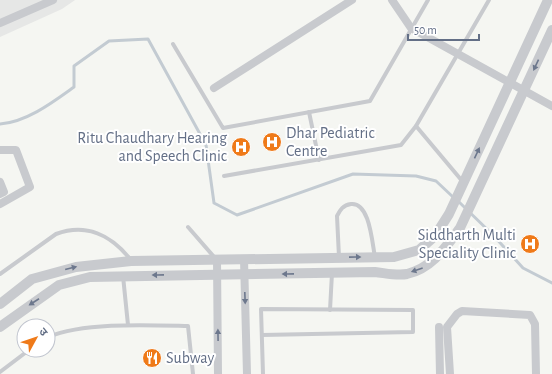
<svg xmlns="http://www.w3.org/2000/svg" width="552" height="374" font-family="'Alegreya Sans','Noto Sans Devanagari',sans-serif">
<rect width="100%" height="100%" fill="#f5f6f2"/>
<polygon fill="#e6e7e6" points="0,0 75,0 62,9 0,37"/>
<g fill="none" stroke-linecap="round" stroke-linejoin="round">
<g stroke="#c3cbd2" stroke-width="3">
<path d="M 0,124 C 27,122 53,102 74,87 L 74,66 L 109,41 L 148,39 L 206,145 L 214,203 L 237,215 L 353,174 L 416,176 L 436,181 L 453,197"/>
<polyline points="458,201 493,235 523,268 552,283"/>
</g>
<g stroke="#c8cace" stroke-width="4">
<polyline points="173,44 223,128 370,101 428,0"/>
<polyline points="309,112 319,160"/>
<polyline points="416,126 463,182"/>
<polyline points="224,176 401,145 416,126 489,0"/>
<polyline points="188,227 215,258"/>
<path d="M 339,257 L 337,216 C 340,210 343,205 351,204 C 370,202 372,243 375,257"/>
<path d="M 0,274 L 56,234 C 86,223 111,235 130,259"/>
<polyline points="123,276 128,325"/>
<polyline points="330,310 332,273"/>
<polyline points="262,335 413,332 413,310 261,309 263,374"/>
<path d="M 48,337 C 84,322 148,325 188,326 L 193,374"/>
<polyline points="0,372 29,350"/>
</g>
<g stroke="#c8cace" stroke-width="8">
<polyline points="392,0 411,28 552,106"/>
<polyline points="0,23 53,0"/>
<polyline points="214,88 352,0"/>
<polyline points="0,150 16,150 30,187 0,204"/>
<polyline points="0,182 4,192 0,194"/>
<polyline points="244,259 247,374"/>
<polyline points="217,260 218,374"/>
<polyline points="439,327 440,374"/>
<polyline points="450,374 447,327 457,314 462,311 530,315 535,324 536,374"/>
</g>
<g stroke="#c8cace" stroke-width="10">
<polyline points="0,304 32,279 76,267 131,261 394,257 419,250 435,236 449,214 548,0"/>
<path d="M 0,327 L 59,285 L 90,277 L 375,272 C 385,273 397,276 407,274 C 432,268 445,248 460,228 L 552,30"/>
</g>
</g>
<defs><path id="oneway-solid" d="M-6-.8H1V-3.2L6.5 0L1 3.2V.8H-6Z"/></defs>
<g fill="#6d788d">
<use href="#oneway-solid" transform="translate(536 65) rotate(115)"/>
<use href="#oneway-solid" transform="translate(477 153) rotate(-65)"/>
<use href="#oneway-solid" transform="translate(355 257) rotate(-1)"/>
<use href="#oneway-solid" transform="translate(71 268) rotate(-14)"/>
<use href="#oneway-solid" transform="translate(417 270) rotate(161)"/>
<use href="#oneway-solid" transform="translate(288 274) rotate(179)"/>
<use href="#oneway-solid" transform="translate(158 275) rotate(179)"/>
<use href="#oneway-solid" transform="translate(245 298) rotate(88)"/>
<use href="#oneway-solid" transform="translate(34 302) rotate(147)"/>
<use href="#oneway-solid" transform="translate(218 335) rotate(-91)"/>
</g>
<defs>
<symbol id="hospital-disc" viewBox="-11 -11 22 22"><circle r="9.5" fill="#ef7a19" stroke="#fff"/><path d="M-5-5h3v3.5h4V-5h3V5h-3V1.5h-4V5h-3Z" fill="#fff"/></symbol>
<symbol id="restaurant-disc" viewBox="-11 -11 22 22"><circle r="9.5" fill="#ef7a19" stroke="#fff"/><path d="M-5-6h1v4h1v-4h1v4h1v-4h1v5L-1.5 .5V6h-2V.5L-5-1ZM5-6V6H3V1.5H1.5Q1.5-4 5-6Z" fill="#fff"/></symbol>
</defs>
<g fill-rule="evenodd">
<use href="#hospital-disc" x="261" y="131" width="22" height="22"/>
<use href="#hospital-disc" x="230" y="136" width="22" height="22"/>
<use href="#hospital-disc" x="519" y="233" width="22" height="22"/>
<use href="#restaurant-disc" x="141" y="347" width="22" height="22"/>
</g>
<g text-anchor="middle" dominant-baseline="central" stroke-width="4" stroke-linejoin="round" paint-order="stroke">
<g font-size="16" fill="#636f86" stroke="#fff" text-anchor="start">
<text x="286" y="133">Dhar Pediatric<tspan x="286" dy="18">Centre</tspan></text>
<text x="227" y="138" text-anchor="end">Ritu Chaudhary Hearing<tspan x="227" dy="18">and Speech Clinic</tspan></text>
<text x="516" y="235" text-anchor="end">Siddharth Multi<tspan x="516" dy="18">Speciality Clinic</tspan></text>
<text x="166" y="358">Subway</text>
</g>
</g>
<g transform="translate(36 338) rotate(50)"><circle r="19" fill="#ffffff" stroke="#c1c5cf"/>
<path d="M0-3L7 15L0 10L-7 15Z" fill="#ef7a19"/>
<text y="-6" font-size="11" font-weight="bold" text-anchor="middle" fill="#636f86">उ</text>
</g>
<path d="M408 34v6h71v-6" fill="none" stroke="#636f86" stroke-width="2"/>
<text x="414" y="34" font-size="12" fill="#636f86" stroke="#ffffff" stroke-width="3" paint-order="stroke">50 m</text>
</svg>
